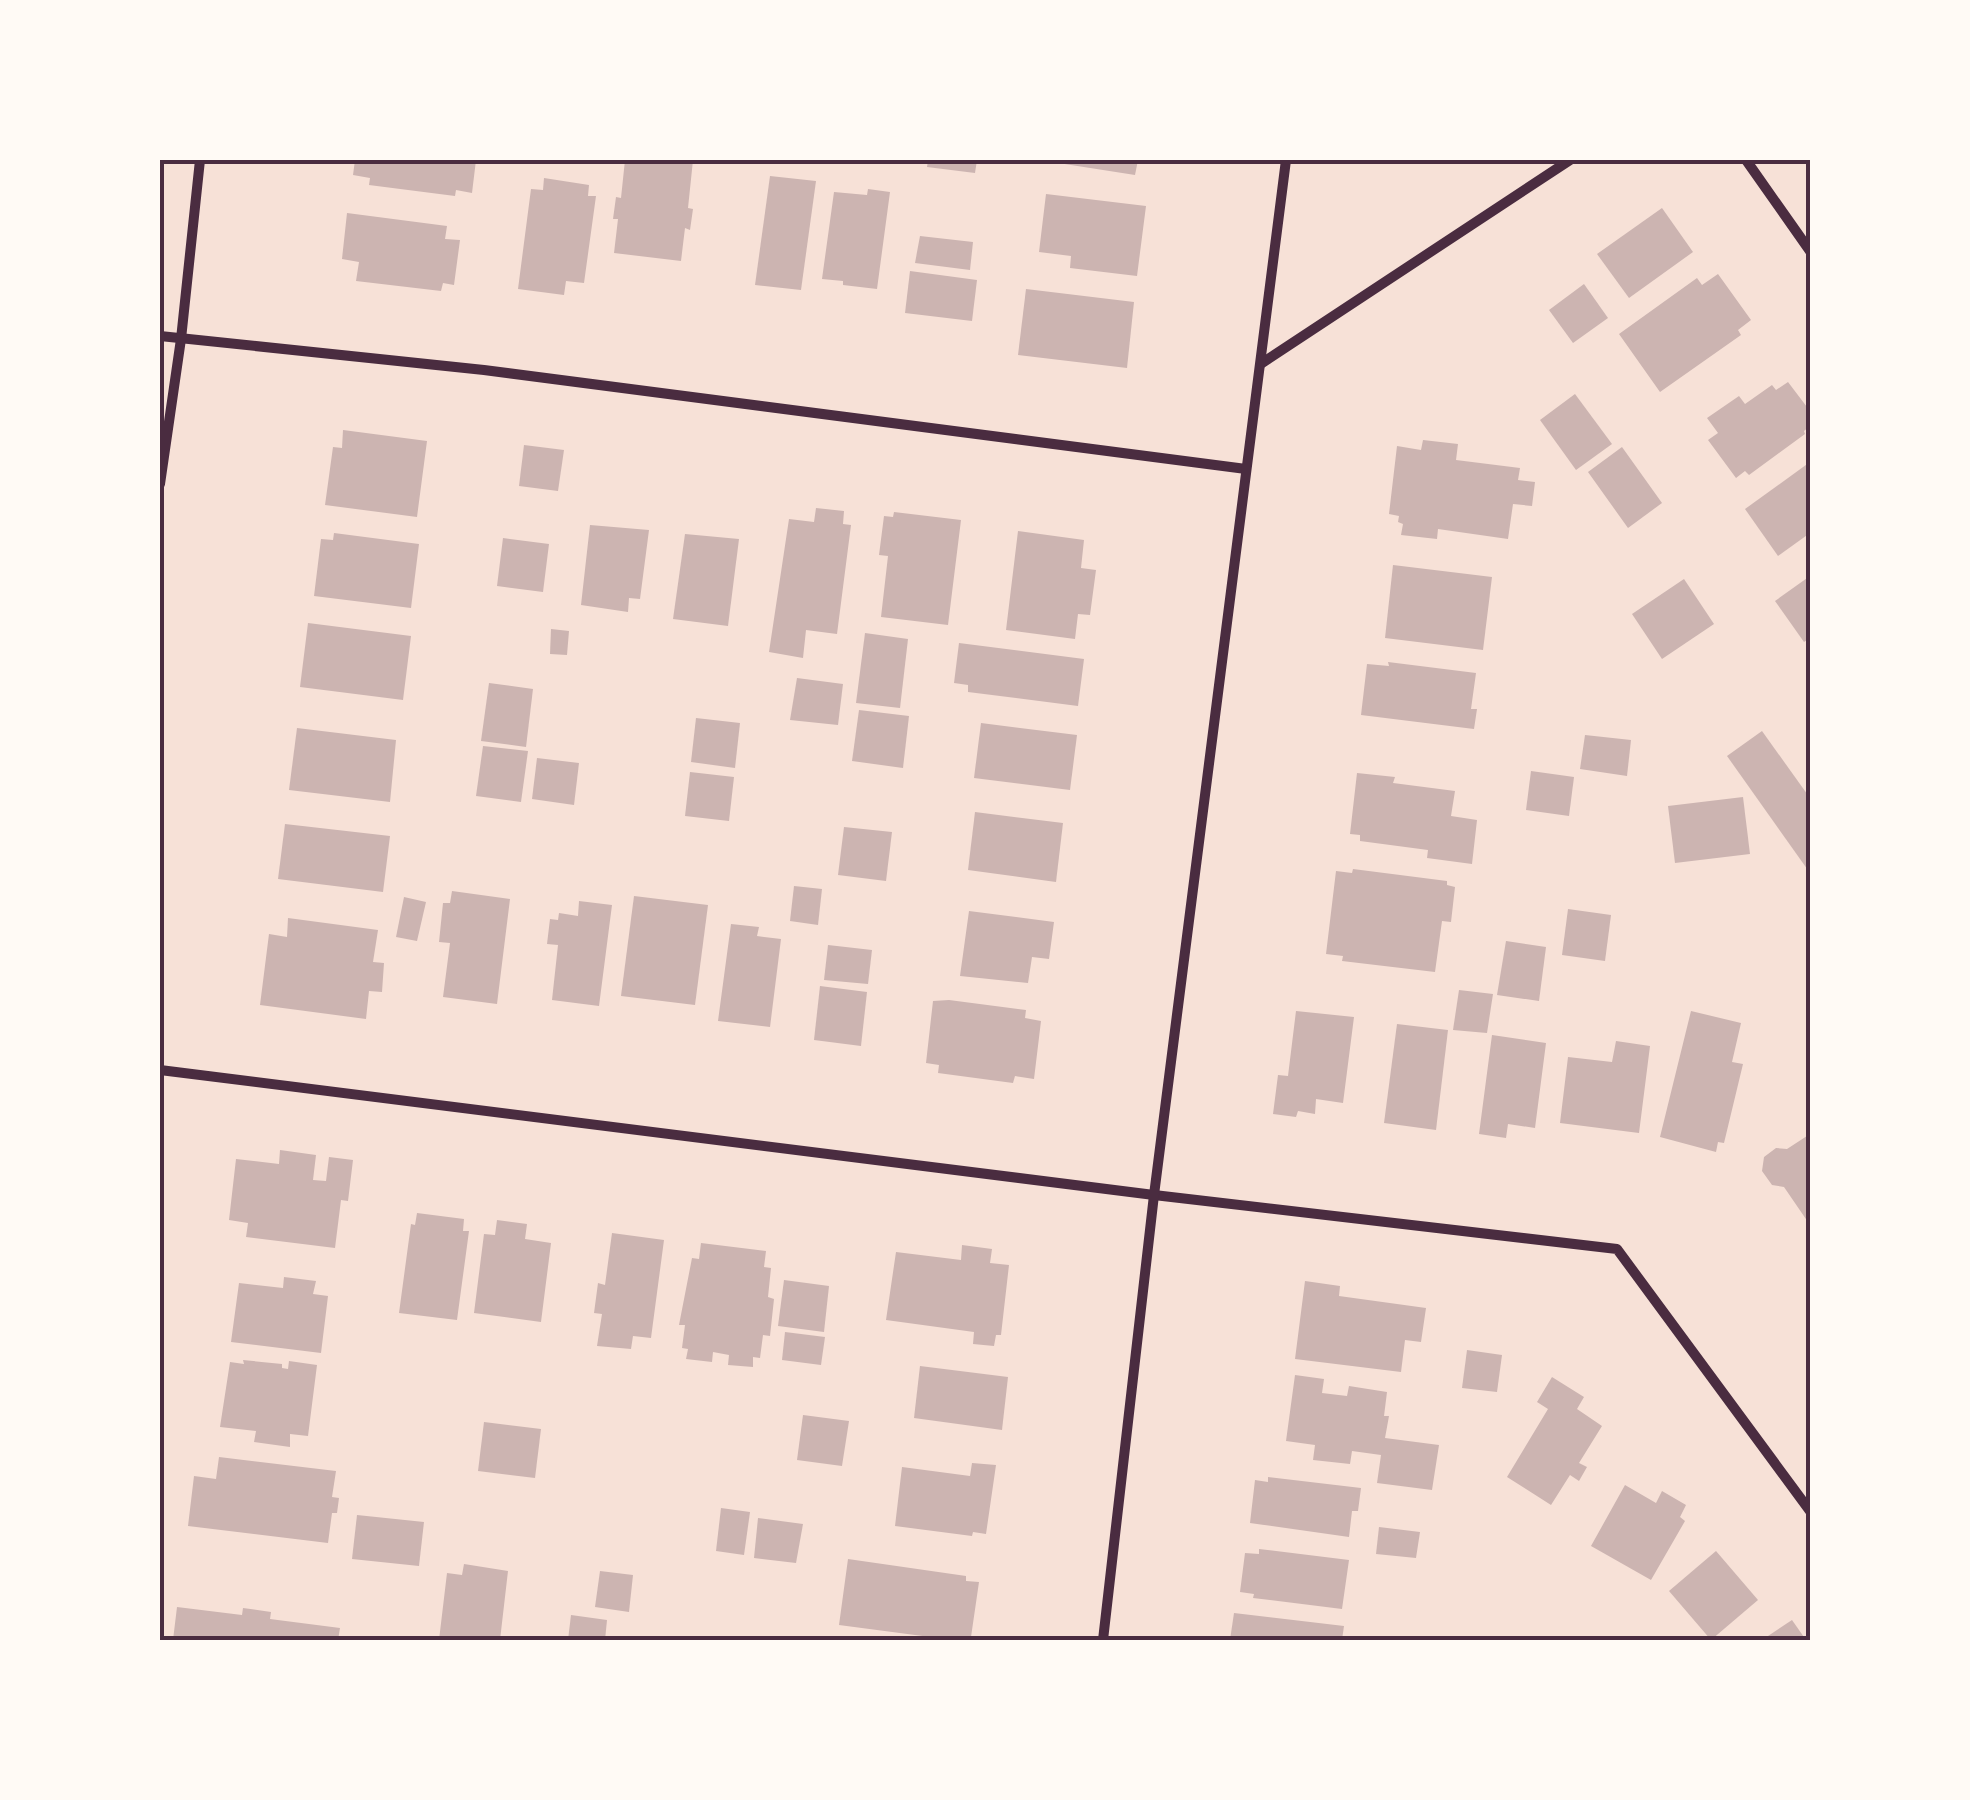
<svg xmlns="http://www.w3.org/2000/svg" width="1970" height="1800" font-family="'Sofia Sans Condensed',sans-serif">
<rect width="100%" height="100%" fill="#f7e1d7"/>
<g fill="#ccb4b1">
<polygon points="355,160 476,160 472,193 456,190 455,196 369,185 370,178 353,175"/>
<polygon points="625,160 693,160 688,208 693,209 690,230 685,228 681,261 614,253 618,219 613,219 616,197 621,198"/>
<polygon points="928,160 977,160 975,173 927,167"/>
<polygon points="1039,160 1138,160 1135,175"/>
<polygon points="770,176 816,181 801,290 755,285"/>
<polygon points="544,178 589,185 588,196 596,196 584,283 566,281 564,295 518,289 531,189 543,190"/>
<polygon points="868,189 890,192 877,289 843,285 843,281 822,279 834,192 867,195"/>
<polygon points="1046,194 1146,206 1137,276 1070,268 1071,256 1039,252"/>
<polygon points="1662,208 1693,252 1629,298 1597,254"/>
<polygon points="347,213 447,226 445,239 460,240 454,285 443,283 441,291 356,281 359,262 342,259"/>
<polygon points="920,236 973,242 970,270 915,263"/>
<polygon points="910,271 977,280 972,321 905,313"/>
<polygon points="1718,274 1751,320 1738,330 1741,335 1660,392 1619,334 1697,278 1702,285"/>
<polygon points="1584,284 1608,318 1573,343 1549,310"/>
<polygon points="1026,289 1134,302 1127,368 1018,355"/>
<polygon points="1788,382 1810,411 1810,426 1804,431 1805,434 1749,475 1745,471 1736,478 1708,440 1718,433 1707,418 1739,396 1745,404 1772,385 1776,390"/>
<polygon points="1575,394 1612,444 1576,470 1540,420"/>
<polygon points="343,430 427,441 417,517 325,505 333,447 342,448"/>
<polygon points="1423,440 1458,444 1456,460 1520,468 1518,480 1535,482 1532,506 1513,504 1508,539 1438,529 1437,539 1401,535 1403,524 1398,522 1399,516 1389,514 1397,446 1421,450"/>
<polygon points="524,445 564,450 558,491 519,486"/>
<polygon points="1622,447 1662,503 1628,528 1588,472"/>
<polygon points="1810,462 1810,533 1778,556 1745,509"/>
<polygon points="816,508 844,511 843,524 851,525 837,634 806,630 803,658 769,652 789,519 814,522"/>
<polygon points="894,512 961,520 948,625 881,617 888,556 879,555 884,516 893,517"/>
<polygon points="590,525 649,530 640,599 629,598 628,612 581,605"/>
<polygon points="1018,531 1084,540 1081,568 1096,570 1090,615 1078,614 1075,639 1006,630"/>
<polygon points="334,533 419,544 411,608 314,596 321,539 333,540"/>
<polygon points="685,534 739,539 728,626 673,619"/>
<polygon points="503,538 549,544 543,592 497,586"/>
<polygon points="1393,565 1492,577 1483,650 1385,638"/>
<polygon points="1810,576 1810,638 1804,642 1775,601"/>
<polygon points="1684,579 1714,624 1662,659 1632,614"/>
<polygon points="308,623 411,636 403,700 300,687"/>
<polygon points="551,629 569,631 567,655 550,654"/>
<polygon points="865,633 908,639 900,708 856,703"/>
<polygon points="959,643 1084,659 1078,706 968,692 968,685 954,683"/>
<polygon points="1388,662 1476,673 1471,709 1477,709 1474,729 1361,715 1367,664 1389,666"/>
<polygon points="797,678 843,684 838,725 790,720"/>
<polygon points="489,683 533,689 526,747 481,741"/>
<polygon points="859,710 909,716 903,768 852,761"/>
<polygon points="696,718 740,723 735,768 691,762"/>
<polygon points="981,723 1077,735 1070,790 974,778"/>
<polygon points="297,728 396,740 390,802 289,790"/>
<polygon points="1762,731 1810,798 1810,873 1727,756"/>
<polygon points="1585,735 1631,740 1627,776 1580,769"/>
<polygon points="483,746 528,751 521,802 476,796"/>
<polygon points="537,758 579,763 574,805 532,799"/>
<polygon points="1531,771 1574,777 1569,816 1526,810"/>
<polygon points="690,772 734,777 729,821 685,816"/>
<polygon points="1357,773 1395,777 1393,783 1455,791 1451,816 1477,820 1472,864 1427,858 1428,850 1360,841 1360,835 1350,834"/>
<polygon points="1743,797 1750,854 1675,863 1668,806"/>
<polygon points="975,812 1063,823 1056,882 968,870"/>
<polygon points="285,824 390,836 383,892 278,879"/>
<polygon points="844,827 892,832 886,881 838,875"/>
<polygon points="1353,869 1447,881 1447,885 1455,887 1451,922 1442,921 1435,972 1342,961 1343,956 1326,954 1336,871 1352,873"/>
<polygon points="794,886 822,889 818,925 790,921"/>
<polygon points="452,891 510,899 497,1004 443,997 450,943 439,942 443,903 450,903"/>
<polygon points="634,896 708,905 695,1005 621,996"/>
<polygon points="404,897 426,902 417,941 396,937"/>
<polygon points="579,901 612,905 599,1006 552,1000 558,945 547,944 550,919 558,920 559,913 578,916"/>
<polygon points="1568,909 1611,915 1605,961 1562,955"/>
<polygon points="969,911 1054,922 1049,959 1032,957 1028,983 960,976"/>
<polygon points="288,918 378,930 373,962 384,963 382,992 369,991 366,1019 260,1005 269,934 287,937"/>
<polygon points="731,924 759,927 757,936 781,939 770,1027 718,1021"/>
<polygon points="1506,941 1546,947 1539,1001 1497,995"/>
<polygon points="828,945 872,950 868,984 824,980"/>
<polygon points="820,986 867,992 861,1046 814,1040"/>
<polygon points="1459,990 1493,994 1487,1033 1453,1030"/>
<polygon points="949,1000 1026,1010 1025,1018 1041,1021 1034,1079 1015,1076 1013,1083 938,1073 939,1065 926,1063 933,1001"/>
<polygon points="1296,1011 1354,1017 1343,1103 1316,1099 1315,1114 1298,1111 1296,1117 1273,1114 1278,1075 1288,1076"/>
<polygon points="1691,1011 1741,1023 1732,1062 1743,1064 1724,1143 1718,1142 1716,1152 1660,1137"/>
<polygon points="1397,1024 1448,1030 1436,1130 1384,1123"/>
<polygon points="1492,1035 1546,1043 1535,1128 1508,1124 1506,1138 1479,1134"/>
<polygon points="1616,1041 1650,1046 1639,1133 1560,1123 1568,1057 1612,1062"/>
<polygon points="1810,1134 1810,1225 1784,1187 1772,1185 1762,1171 1764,1157 1776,1148 1787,1149"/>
<polygon points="280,1150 316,1155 313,1180 326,1181 329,1157 353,1160 348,1201 341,1200 335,1248 246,1237 248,1223 229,1220 236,1159 279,1164"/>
<polygon points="417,1213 464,1219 463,1231 469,1231 457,1320 399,1313 411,1224 415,1225"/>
<polygon points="497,1220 527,1224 525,1239 551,1243 541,1322 474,1313 484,1234 495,1235"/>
<polygon points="612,1233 664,1240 651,1338 633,1336 631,1349 597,1346 602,1314 594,1313 598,1283 605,1285"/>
<polygon points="701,1243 766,1251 764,1267 771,1268 768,1297 774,1299 770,1336 763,1335 760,1358 753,1357 753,1367 728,1365 729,1355 713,1352 712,1362 686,1359 688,1349 682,1348 685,1325 679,1325 692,1258 699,1259"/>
<polygon points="962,1245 992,1249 990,1263 1009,1265 1001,1335 996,1335 994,1346 973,1344 974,1332 886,1320 896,1252 961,1260"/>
<polygon points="284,1277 316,1281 313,1294 328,1296 321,1353 231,1342 239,1283 283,1288"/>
<polygon points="784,1280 829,1286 824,1332 778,1326"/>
<polygon points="1305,1281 1340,1286 1339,1296 1426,1308 1421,1342 1405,1340 1401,1372 1295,1359"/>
<polygon points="785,1332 825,1337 821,1365 782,1360"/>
<polygon points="1467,1350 1502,1355 1497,1392 1462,1388"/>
<polygon points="243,1360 282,1364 282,1368 288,1369 289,1361 317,1365 308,1436 290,1434 290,1447 254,1442 256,1431 220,1427 230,1362 244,1364"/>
<polygon points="920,1366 1008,1377 1002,1430 914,1418"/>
<polygon points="1295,1375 1324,1379 1322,1393 1347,1396 1349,1386 1387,1392 1384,1416 1389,1416 1385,1438 1439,1445 1432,1490 1377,1483 1381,1455 1352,1451 1350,1464 1313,1460 1315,1445 1286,1441"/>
<polygon points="1552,1377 1584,1397 1577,1409 1602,1426 1579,1463 1587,1467 1579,1481 1570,1475 1551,1505 1507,1477 1548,1409 1537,1402"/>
<polygon points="803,1415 849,1421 842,1466 797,1460"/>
<polygon points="484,1422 541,1429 535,1478 478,1471"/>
<polygon points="219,1457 336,1471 332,1497 339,1498 337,1513 332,1513 328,1543 188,1526 194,1476 216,1479"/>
<polygon points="972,1463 996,1465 986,1534 973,1532 972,1536 895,1526 902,1467 970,1476"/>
<polygon points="1268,1477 1361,1488 1358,1511 1352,1511 1349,1537 1250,1523 1255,1480 1268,1482"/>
<polygon points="1625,1485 1656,1503 1662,1491 1686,1505 1680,1517 1685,1521 1651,1580 1591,1546"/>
<polygon points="721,1508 750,1512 744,1555 716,1551"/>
<polygon points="357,1515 424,1522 419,1566 352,1559"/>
<polygon points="758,1518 803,1524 796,1563 754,1558"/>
<polygon points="1379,1527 1420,1532 1416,1558 1376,1554"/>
<polygon points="1259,1549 1349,1560 1342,1609 1253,1598 1254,1594 1240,1592 1245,1553 1259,1554"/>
<polygon points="1716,1551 1758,1600 1711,1640 1669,1591"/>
<polygon points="848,1559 966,1576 966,1581 979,1582 971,1637 959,1636 959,1640 953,1640 839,1625"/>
<polygon points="464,1564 508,1571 500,1640 439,1640 447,1573 462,1575"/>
<polygon points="600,1571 633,1575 629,1612 595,1607"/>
<polygon points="177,1607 242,1615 243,1608 271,1612 270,1619 340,1628 338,1640 173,1640"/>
<polygon points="1234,1613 1344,1626 1342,1640 1230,1640"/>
<polygon points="571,1615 607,1620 605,1640 568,1640"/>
<polygon points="1792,1620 1806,1640 1762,1640"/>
</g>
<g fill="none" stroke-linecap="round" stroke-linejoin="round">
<g stroke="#4a2c40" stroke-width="10">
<polyline points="1746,160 1810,251"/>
<polyline points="160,336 484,370 1246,469"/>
<polyline points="1262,363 1570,160"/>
<polyline points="160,484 181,339 200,160"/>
<polyline points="160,1070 1154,1195 1617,1249 1810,1511"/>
<polyline points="1103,1640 1154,1195 1286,160"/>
</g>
</g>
<rect width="1970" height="1800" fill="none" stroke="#fffaf5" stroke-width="325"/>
<rect x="162" y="162" width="1646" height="1476" fill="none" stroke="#4a2c40" stroke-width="4"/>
</svg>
